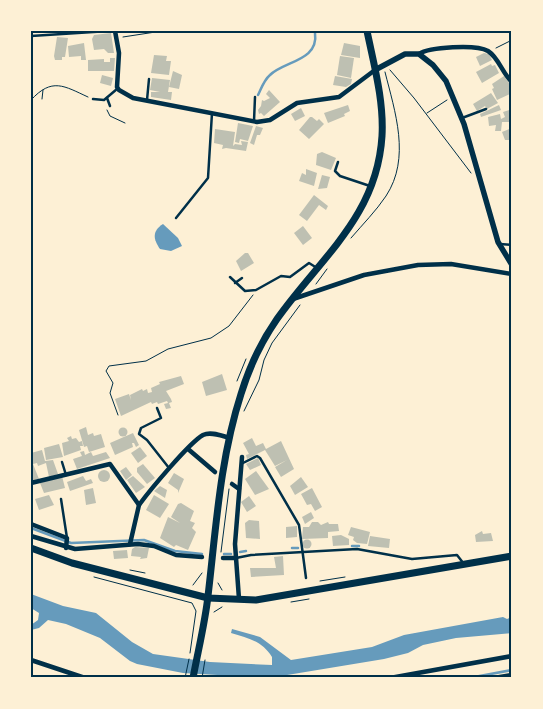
<svg xmlns="http://www.w3.org/2000/svg" width="543" height="709" font-family="'Playfair Display',serif">
<rect width="100%" height="100%" fill="#fdf0d5"/>
<g fill="#669bbc">
<path d="M 163,224 L 178,238 L 182,246 L 171,251 L 160,249 C 153,239 152,231 163,224 Z"/>
<path d="M 31,594 L 63,606 L 96,613 L 132,642 L 153,654 L 210,662 L 272,665 L 272,657 C 262,641 248,638 231,633 L 232,629 L 260,637 L 291,660 L 372,647 L 404,635 L 503,617 L 507,619 L 512,617 L 512,633 L 456,638 L 423,645 L 408,653 L 384,659 L 269,678 L 183,673 L 137,664 L 130,661 L 100,638 L 66,624 L 48,620 L 39,628 L 31,630 L 31,625 L 38,620 L 39,613 L 31,608 Z"/>
</g>
<g fill="none" stroke-linecap="round" stroke-linejoin="round">
<g stroke="#669bbc" stroke-width="2.5">
<polyline points="307,31 317,31"/>
<path d="M 258,95 C 261,89 264,80 270,75 C 284,61 319,61 315,33"/>
<polyline points="31,528 71,543 144,540 175,551 202,554"/>
<polyline points="352,546 359,546"/>
<polyline points="292,548 298,548"/>
<polyline points="240,552 246,551"/>
<polyline points="224,554 231,554"/>
<polyline points="469,678 512,670"/>
</g>
</g>
<g fill="#bec0b2">
<polygon points="111,33 114,53 108,53 104,49 94,50 92,39 94,35"/>
<polygon points="57,37 68,38 65,57 62,57 62,60 55,60 54,56"/>
<polygon points="84,43 86,60 81,60 81,56 69,57 68,46"/>
<polygon points="344,43 360,46 360,58 341,55"/>
<polygon points="484,53 489,54 492,60 480,66 476,57"/>
<polygon points="154,55 167,56 166,61 171,61 169,75 151,73"/>
<polygon points="340,56 354,58 351,78 337,75"/>
<polygon points="110,58 115,58 114,71 88,71 88,60 104,59 104,62 110,62"/>
<polygon points="491,64 492,66 495,65 499,73 482,83 476,72"/>
<polygon points="173,71 182,75 179,89 169,87"/>
<polygon points="102,75 113,78 111,86 100,83"/>
<polygon points="335,76 352,79 351,84 346,87 333,85"/>
<polygon points="504,76 512,87 512,93 497,100 492,89 494,88 492,84"/>
<polygon points="152,78 170,80 168,92 172,92 171,100 151,97 151,92 160,92 150,90"/>
<polygon points="269,90 280,102 264,116 261,113 259,114 258,110 261,106 262,100 264,101 270,98 266,94"/>
<polygon points="491,93 498,103 487,109 485,106 477,111 473,104"/>
<polygon points="348,105 350,111 344,114 345,116 328,123 324,113"/>
<polygon points="499,105 501,110 481,117 480,114"/>
<polygon points="301,108 305,116 295,121 291,114"/>
<polygon points="512,109 512,122 502,122 501,131 495,131 496,125 489,126 488,117 500,114 501,119 505,117 503,112"/>
<polygon points="310,117 312,117 317,121 319,119 324,124 309,139 299,130"/>
<polygon points="238,123 253,126 248,141 240,139 239,143 235,142"/>
<polygon points="256,126 263,128 260,135 257,135 254,145 250,143"/>
<polygon points="512,128 512,140 505,140 502,132"/>
<polygon points="215,129 235,132 233,146 235,144 242,145 241,141 248,142 246,151 226,148 222,149 223,145 214,143"/>
<polygon points="322,152 336,158 331,170 316,165 317,154"/>
<polygon points="306,169 317,173 314,186 299,181 302,173 306,175"/>
<polygon points="322,175 330,177 327,188 318,189"/>
<polygon points="314,195 328,206 326,210 319,205 307,221 299,215"/>
<polygon points="303,226 312,238 303,245 294,233"/>
<polygon points="245,253 248,253 254,263 241,271 236,261"/>
<polygon points="222,374 227,390 206,396 202,382"/>
<polygon points="181,376 184,384 166,391 171,399 172,402 169,403 171,408 166,409 164,404 168,403 167,401 158,404 157,402 152,404 151,402 121,416 115,399 129,394 131,400 130,395 142,389 143,391 147,389 148,393 152,392 151,388 160,384 159,382"/>
<polygon points="86,427 88,435 93,433 94,436 101,434 105,447 89,452 87,446 84,447 79,430"/>
<circle cx="123" cy="432" r="4.5"/>
<polygon points="133,433 139,445 136,447 134,443 132,443 133,447 115,455 110,443"/>
<polygon points="71,436 72,439 76,438 79,442 82,441 83,446 80,446 81,450 64,456 62,443 69,441 67,438"/>
<polygon points="252,438 256,446 263,443 266,449 281,441 294,469 281,477 275,467 287,460 275,466 265,450 247,459 246,455 249,454 243,443"/>
<polygon points="59,444 63,457 46,460 44,448"/>
<polygon points="140,447 147,456 138,463 131,453"/>
<polygon points="42,450 45,461 53,460 58,474 49,477 46,463 38,466 37,463 33,464 39,479 31,481 31,453"/>
<polygon points="84,451 85,455 91,452 93,456 106,452 110,458 77,469 73,459 82,456 80,452"/>
<polygon points="258,458 261,465 250,470 246,464"/>
<polygon points="143,464 155,478 147,484 137,472 137,468"/>
<polygon points="126,467 132,475 126,480 120,471"/>
<circle cx="104" cy="476" r="6"/>
<polygon points="256,471 269,489 255,495 245,479"/>
<polygon points="174,473 184,479 178,493 178,490 168,483"/>
<polygon points="62,476 65,488 44,493 40,483"/>
<polygon points="83,476 86,481 91,479 93,483 70,491 67,482"/>
<polygon points="133,476 145,487 136,493 127,480"/>
<polygon points="301,477 308,487 295,495 290,486"/>
<polygon points="160,486 167,490 165,498 154,491"/>
<polygon points="93,488 96,503 86,505 84,490"/>
<polygon points="312,488 322,507 315,511 311,504 307,505 301,494"/>
<polygon points="49,495 54,505 39,510 35,499"/>
<polygon points="154,495 169,504 160,518 146,510"/>
<polygon points="249,496 256,506 247,512 241,502"/>
<polygon points="181,503 194,511 190,521 195,523 192,528 196,532 188,550 176,545 174,547 160,538 168,517 180,523 171,517 178,504"/>
<polygon points="311,512 314,518 305,524 302,517"/>
<polygon points="249,520 259,521 260,539 246,538 245,523"/>
<polygon points="312,522 318,522 321,525 328,522 329,524 338,524 339,531 328,532 328,538 302,539 303,527 309,527"/>
<polygon points="297,526 297,537 286,538 286,527"/>
<polygon points="351,527 370,532 367,544 357,543 353,540 354,537 348,535"/>
<polygon points="482,531 483,534 491,533 493,541 476,542 475,535"/>
<polygon points="341,535 349,539 349,545 333,546 332,536"/>
<polygon points="370,536 390,539 389,548 368,546"/>
<circle cx="307" cy="544" r="4.5"/>
<polygon points="135,547 149,548 147,558 140,559 141,557 131,556 132,549"/>
<polygon points="127,550 128,558 114,559 113,551"/>
<polygon points="283,556 284,575 251,577 250,568 276,568 274,557"/>
</g>
<g fill="none" stroke-linecap="round" stroke-linejoin="round">
<g stroke="#003049" stroke-width="1">
<polyline points="123,37 162,31"/>
<polyline points="496,48 512,40"/>
<polyline points="390,70 414,98 471,173"/>
<polyline points="42,99 43,90"/>
<path d="M 31,100 C 52,77 64,86 88,97"/>
<polyline points="107,110 110,116 125,123"/>
<polyline points="427,113 447,100"/>
<path d="M 351,238 C 363,224 376,211 386,196 C 411,158 395,112 385,72"/>
<polyline points="316,284 327,269"/>
<polyline points="237,381 246,359"/>
<polyline points="244,411 259,380 264,360 272,343 300,305"/>
<polyline points="118,415 110,393 113,383 106,371 109,366 146,361 168,349 211,338 229,326 253,295"/>
<polyline points="221,552 229,489"/>
<polyline points="130,570 145,573"/>
<polyline points="94,577 192,603 196,611 190,653"/>
<polyline points="320,581 345,577"/>
<polyline points="218,583 222,590"/>
<polyline points="193,585 202,573"/>
<polyline points="291,602 309,599"/>
<polyline points="214,612 222,607"/>
<polyline points="185,678 189,659"/>
<polyline points="202,678 205,660"/>
</g>
<g stroke="#003049" stroke-width="2.5">
<polyline points="31,36 109,31"/>
<polyline points="107,98 110,106"/>
<polyline points="93,99 104,100 117,89"/>
<polyline points="147,100 149,79"/>
<polyline points="462,118 486,109"/>
<polyline points="254,121 255,97"/>
<polyline points="338,162 335,171 340,176 370,186"/>
<polyline points="176,218 208,178 212,113"/>
<polyline points="500,244 512,245"/>
<polyline points="230,277 245,291 256,290 281,276 290,277 309,263 317,268"/>
<polyline points="235,283 242,278"/>
<polyline points="157,408 161,418 141,428 139,434 147,440 169,468"/>
<polyline points="62,462 66,475"/>
<polyline points="243,463 257,456 260,458 299,525 306,578"/>
<polyline points="61,499 67,538"/>
<polyline points="236,558 251,555 357,549 412,559 457,555 464,564"/>
</g>
<g stroke="#003049" stroke-width="4.5">
<polyline points="115,31 119,53 117,87 119,90 133,98 257,122 270,120 297,103 339,97 375,70"/>
<path d="M 419,54 C 429,47 476,44 488,51 C 499,58 502,73 512,82"/>
<polyline points="293,299 364,275 418,265 451,264 512,274"/>
<polyline points="188,449 215,472"/>
<polyline points="31,483 110,464 139,505 130,544"/>
<polyline points="232,484 239,489"/>
<path d="M 139,505 C 150,490 189,443 203,435 C 211,431 222,436 230,438"/>
<polyline points="31,524 67,538 66,548"/>
<polyline points="31,536 75,549 138,544 154,546 176,555 202,557"/>
<polyline points="223,558 236,558"/>
<polyline points="239,599 235,544 242,457"/>
<polyline points="31,660 85,678"/>
<polyline points="390,678 512,656"/>
<polyline points="494,678 512,675"/>
</g>
<polyline stroke="#003049" stroke-width="5.5" points="375,70 405,54 419,54 433,65 446,81 464,124 498,242 512,265"/>
<g stroke="#003049" stroke-width="7">
<polyline points="31,548 72,563 208,598 256,600 512,556"/>
<path d="M 193,678 C 198,651 205,623 208,596 C 216,528 220,459 241,394 C 249,368 261,342 277,319 C 320,258 377,217 382,136 C 384,101 374,65 367,31"/>
</g>
</g>
<rect width="543" height="709" fill="none" stroke="#fdf0d5" stroke-width="65"/>
<rect x="32" y="32" width="478" height="644" fill="none" stroke="#003049" stroke-width="2"/>
</svg>
